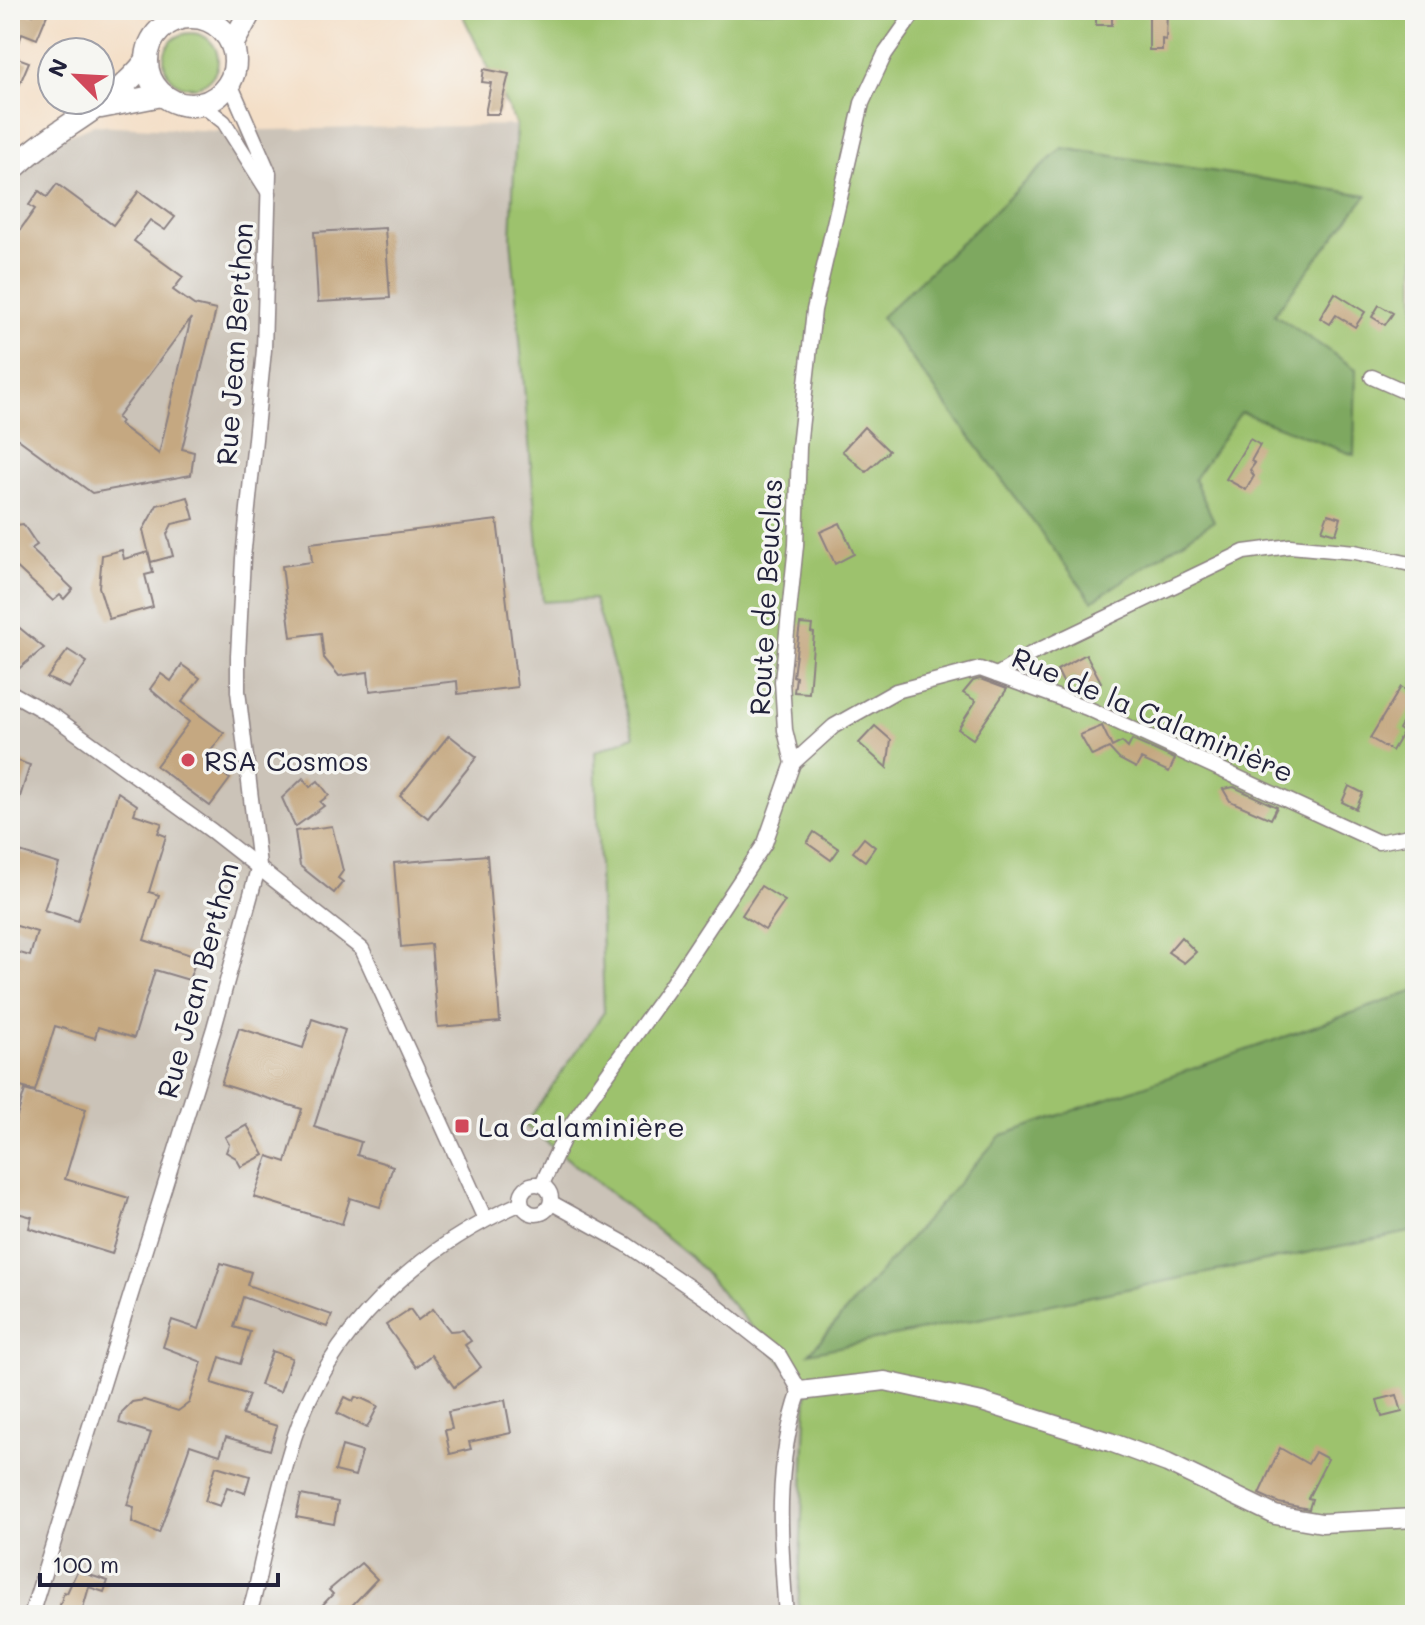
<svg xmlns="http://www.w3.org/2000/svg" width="1425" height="1625" font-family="Mali,sans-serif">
<rect width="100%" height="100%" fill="#f6f6f2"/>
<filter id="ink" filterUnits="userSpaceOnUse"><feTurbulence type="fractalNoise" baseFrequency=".0125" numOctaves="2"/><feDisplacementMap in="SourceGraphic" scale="16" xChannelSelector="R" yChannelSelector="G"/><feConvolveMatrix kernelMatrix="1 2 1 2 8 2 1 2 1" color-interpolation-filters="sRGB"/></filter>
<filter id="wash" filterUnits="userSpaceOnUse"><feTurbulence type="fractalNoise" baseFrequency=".006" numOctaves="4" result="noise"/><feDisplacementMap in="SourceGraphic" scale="32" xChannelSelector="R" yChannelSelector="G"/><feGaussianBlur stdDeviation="1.8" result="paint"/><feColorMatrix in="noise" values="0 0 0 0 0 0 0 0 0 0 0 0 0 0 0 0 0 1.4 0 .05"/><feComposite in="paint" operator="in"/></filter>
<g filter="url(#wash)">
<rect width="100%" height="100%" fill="#f4dfc7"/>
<polygon fill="#cbc3b8" points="94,125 217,131 516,125 511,238 543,602 594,599 634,736 595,752 604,1012 525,1125 691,1257 807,1391 798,1615 10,1615 10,157"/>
<g fill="#9dc26d" stroke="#607254" stroke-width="2">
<polygon points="460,10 1415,10 1415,1615 798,1615 807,1391 691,1257 525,1125 604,1012 595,752 634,736 594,599 543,602 511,238 516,125"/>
<circle cx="191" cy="60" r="27"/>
</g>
<g fill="#7ea860" stroke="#50654e" stroke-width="2">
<polygon points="1062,148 1367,195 1274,314 1356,369 1354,455 1241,412 1194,479 1214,521 1092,601 881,317"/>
<polygon points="1415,991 1415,1231 809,1353 1000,1136"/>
</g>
<g id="blocks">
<g fill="#c5a881" fill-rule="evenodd">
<polygon points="18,10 33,15 36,10 49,10 37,39 22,33 15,57 29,62 10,107 10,30"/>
<rect x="1096" y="10" width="16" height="15"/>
<polygon points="1149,10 1167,10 1166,40 1162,39 1162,50 1149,50"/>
<polygon points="484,69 509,74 499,114 485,114 491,83 482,82"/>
<path d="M 57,184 L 113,225 L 139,191 L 175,217 L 165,230 L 150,220 L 134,241 L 183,277 L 173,290 L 194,305 L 216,310 L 182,449 L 194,452 L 191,475 L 92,493 L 10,433 L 10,244 L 35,209 L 29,205 L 39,191 L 47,197 ZM 191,318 L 159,454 L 119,424 L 121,421 L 117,418 Z"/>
<polygon points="385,228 390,298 318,302 314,232"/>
<polygon points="1335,293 1365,312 1355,327 1336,315 1330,324 1320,318"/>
<polygon points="1379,305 1393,313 1385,325 1372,317"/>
<polygon points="864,427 889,451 866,472 842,451"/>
<polygon points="1250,439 1260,445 1251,461 1255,463 1250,470 1254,476 1246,490 1226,479"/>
<polygon points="188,497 194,519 172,524 167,534 173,556 151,562 143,530 157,505"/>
<polygon points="1328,514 1341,518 1336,534 1322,530"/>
<polygon points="497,520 517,687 458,694 457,681 370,691 368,672 339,676 324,658 321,633 291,637 282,566 312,562 310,543"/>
<polygon points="840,523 854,554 835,564 820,532"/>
<polygon points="23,524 37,545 31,549 73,589 64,599 60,595 53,601 10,561 10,526"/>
<polygon points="122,550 124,559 148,552 153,573 145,575 153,607 109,619 99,587 102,555"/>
<polygon points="10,620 44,648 10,676"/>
<polygon points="800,624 812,625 811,632 814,633 809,693 794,692 796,677 793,676"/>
<polygon points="68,650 87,662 69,688 47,678"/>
<polygon points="1086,654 1101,682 1083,692 1074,676 1063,682 1057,670"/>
<polygon points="182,665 200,678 182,702 224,733 210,752 217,758 212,765 230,779 210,806 156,766 189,722 150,689 161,674 171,681"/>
<polygon points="980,679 1007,689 973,739 958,729 976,701 963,693 973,681"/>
<polygon points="1401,687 1415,696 1415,701 1399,729 1403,732 1392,751 1370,738"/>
<polygon points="875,726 891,740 887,768 859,743"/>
<polygon points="1102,726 1112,747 1122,742 1128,748 1132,740 1175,759 1169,772 1141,759 1136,768 1119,759 1109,748 1092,756 1080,735"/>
<polygon points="449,735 477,757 428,818 400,796"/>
<polygon points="10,758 30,765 13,819 10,818"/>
<polygon points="303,778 310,787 318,781 329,795 320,802 324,806 295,827 282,798"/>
<polygon points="1349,786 1363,793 1356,809 1342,802"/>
<polygon points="1234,787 1277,807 1271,819 1230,801 1223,789"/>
<polygon points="118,792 137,805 134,814 162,823 158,833 166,836 149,892 159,895 144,940 197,957 189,980 155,970 134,1038 98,1027 95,1038 55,1026 35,1091 10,1084 10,950 30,956 37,932 10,924 10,849 59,864 44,910 78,921"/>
<polygon points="332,826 343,871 338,878 343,882 334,893 300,866 295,831"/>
<polygon points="814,832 839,849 831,860 807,843"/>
<polygon points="864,838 875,847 865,861 853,852"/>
<polygon points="487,855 500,1022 438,1027 431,944 401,947 394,863"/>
<polygon points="761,886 785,901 765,930 742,915"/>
<polygon points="1181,937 1196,952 1184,963 1168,952"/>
<polygon points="312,1019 345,1030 314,1127 361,1142 357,1155 393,1166 380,1207 350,1198 342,1224 254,1197 268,1156 286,1162 302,1109 221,1084 239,1028 303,1048"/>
<polygon points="25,1090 86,1109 65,1179 129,1198 112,1254 29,1228 32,1217 10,1211 10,1139"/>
<polygon points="247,1125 264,1155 241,1167 236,1158 226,1152 229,1144 225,1137"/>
<polygon points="221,1263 251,1272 247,1285 332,1315 327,1327 243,1297 234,1327 250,1332 240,1364 220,1357 212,1383 249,1395 242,1415 277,1426 270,1450 226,1437 220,1455 190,1445 159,1533 132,1522 134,1507 127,1505 151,1433 119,1423 122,1412 132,1402 144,1400 178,1411 189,1403 202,1362 163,1347 172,1320 199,1329"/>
<polygon points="410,1309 418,1320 433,1309 450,1331 463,1330 471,1341 465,1345 481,1367 454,1387 431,1355 416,1367 386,1325"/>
<polygon points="272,1351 292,1358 280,1392 260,1385"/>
<polygon points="1397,1395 1402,1412 1382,1417 1377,1400"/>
<polygon points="345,1397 353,1401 355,1397 363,1399 378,1406 367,1428 337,1413"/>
<polygon points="505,1400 511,1433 469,1442 471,1449 450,1454 445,1430 452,1429 448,1412"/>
<polygon points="342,1446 362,1452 355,1476 335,1471"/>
<polygon points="1280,1448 1308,1464 1315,1452 1328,1459 1308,1498 1312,1499 1309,1509 1279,1503 1259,1494"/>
<polygon points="216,1466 250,1476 245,1493 227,1487 220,1506 205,1501"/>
<polygon points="301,1495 338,1502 334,1524 296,1517"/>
<polygon points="361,1563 377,1579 343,1615 313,1615 333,1594 329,1590"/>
<polygon points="77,1571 108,1581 104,1592 89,1587 81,1615 57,1615 64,1592 67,1593"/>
</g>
</g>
</g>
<g filter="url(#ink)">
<use href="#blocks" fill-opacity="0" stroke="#8b8081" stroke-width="2"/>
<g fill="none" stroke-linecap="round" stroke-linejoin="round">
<defs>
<g id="minor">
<polyline points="201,104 224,122 269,193"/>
<polyline points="1372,377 1415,396"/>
<polyline points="997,675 1031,654 1244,552 1290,546 1355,552 1415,565"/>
<polyline points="10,692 56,718 212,831 362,949 485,1219"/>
<polyline points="793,763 834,726 896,691 980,669 1087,708 1378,842 1415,835"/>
<circle cx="536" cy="1199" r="15"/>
<polyline points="542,1184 568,1129 669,988 765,843 793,763 785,730 782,681 796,545 799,447 814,310 862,103 885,54 916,10"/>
<path d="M 552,1203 L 626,1244 L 714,1304 L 779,1355 L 800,1391 C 774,1463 780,1540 786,1615"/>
<polyline points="31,1615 214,1028 259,865 238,691 238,656 243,558 264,350 269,173 229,81"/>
<path d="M 248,1615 C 256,1596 258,1576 263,1556 C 272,1517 282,1477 294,1438 C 328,1332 418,1248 519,1204"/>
</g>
<polyline id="tertiary" points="800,1391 885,1381 982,1402 1110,1442 1167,1463 1275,1515 1322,1523 1415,1518"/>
<g id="primary">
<circle cx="191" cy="61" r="44"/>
<polyline points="232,45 251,10"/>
<polyline points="101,107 162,95"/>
<path d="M 10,172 C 51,129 111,108 147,60"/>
</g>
</defs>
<use href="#minor" stroke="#8b8081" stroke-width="17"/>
<use href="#tertiary" stroke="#8b8081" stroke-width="21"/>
<use href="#primary" stroke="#8b8081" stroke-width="25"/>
<use href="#minor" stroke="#fff" stroke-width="14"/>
<use href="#tertiary" stroke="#fff" stroke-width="18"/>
<use href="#primary" stroke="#fff" stroke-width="22"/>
</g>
</g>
<g fill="#d1495b" stroke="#f6f6f2" stroke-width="3">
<circle cx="188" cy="760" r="8"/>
<rect x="454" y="1118" width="16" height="16" rx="4"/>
</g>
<g text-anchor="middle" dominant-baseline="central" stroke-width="7" stroke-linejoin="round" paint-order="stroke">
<g font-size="28" fill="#22223b" stroke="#f6f6f2">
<text transform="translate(234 344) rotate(-86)">Rue Jean Berthon</text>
<text transform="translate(765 597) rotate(-87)">Route de Beuclas</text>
<text transform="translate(1153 714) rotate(23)">Rue de la Calaminière</text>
<text transform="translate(197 980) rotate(-75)">Rue Jean Berthon</text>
</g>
<g font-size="28" fill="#22223b" stroke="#f6f6f2" text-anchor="start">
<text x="204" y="760">RSA Cosmos</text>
<text x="478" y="1126">La Calaminière</text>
</g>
</g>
<rect width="1425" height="1625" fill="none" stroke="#f6f6f2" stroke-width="40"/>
<g transform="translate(76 76) rotate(294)"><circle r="38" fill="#f6f6f2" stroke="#a1a1a9" stroke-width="2"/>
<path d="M0-6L14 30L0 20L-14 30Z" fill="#d1495b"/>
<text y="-12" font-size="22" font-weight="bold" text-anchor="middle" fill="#22223b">N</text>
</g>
<path d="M40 1573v12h238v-12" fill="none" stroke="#22223b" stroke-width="4"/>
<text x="52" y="1573" font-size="24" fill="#22223b" stroke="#f6f6f2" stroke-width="6" paint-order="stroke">100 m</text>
</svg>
